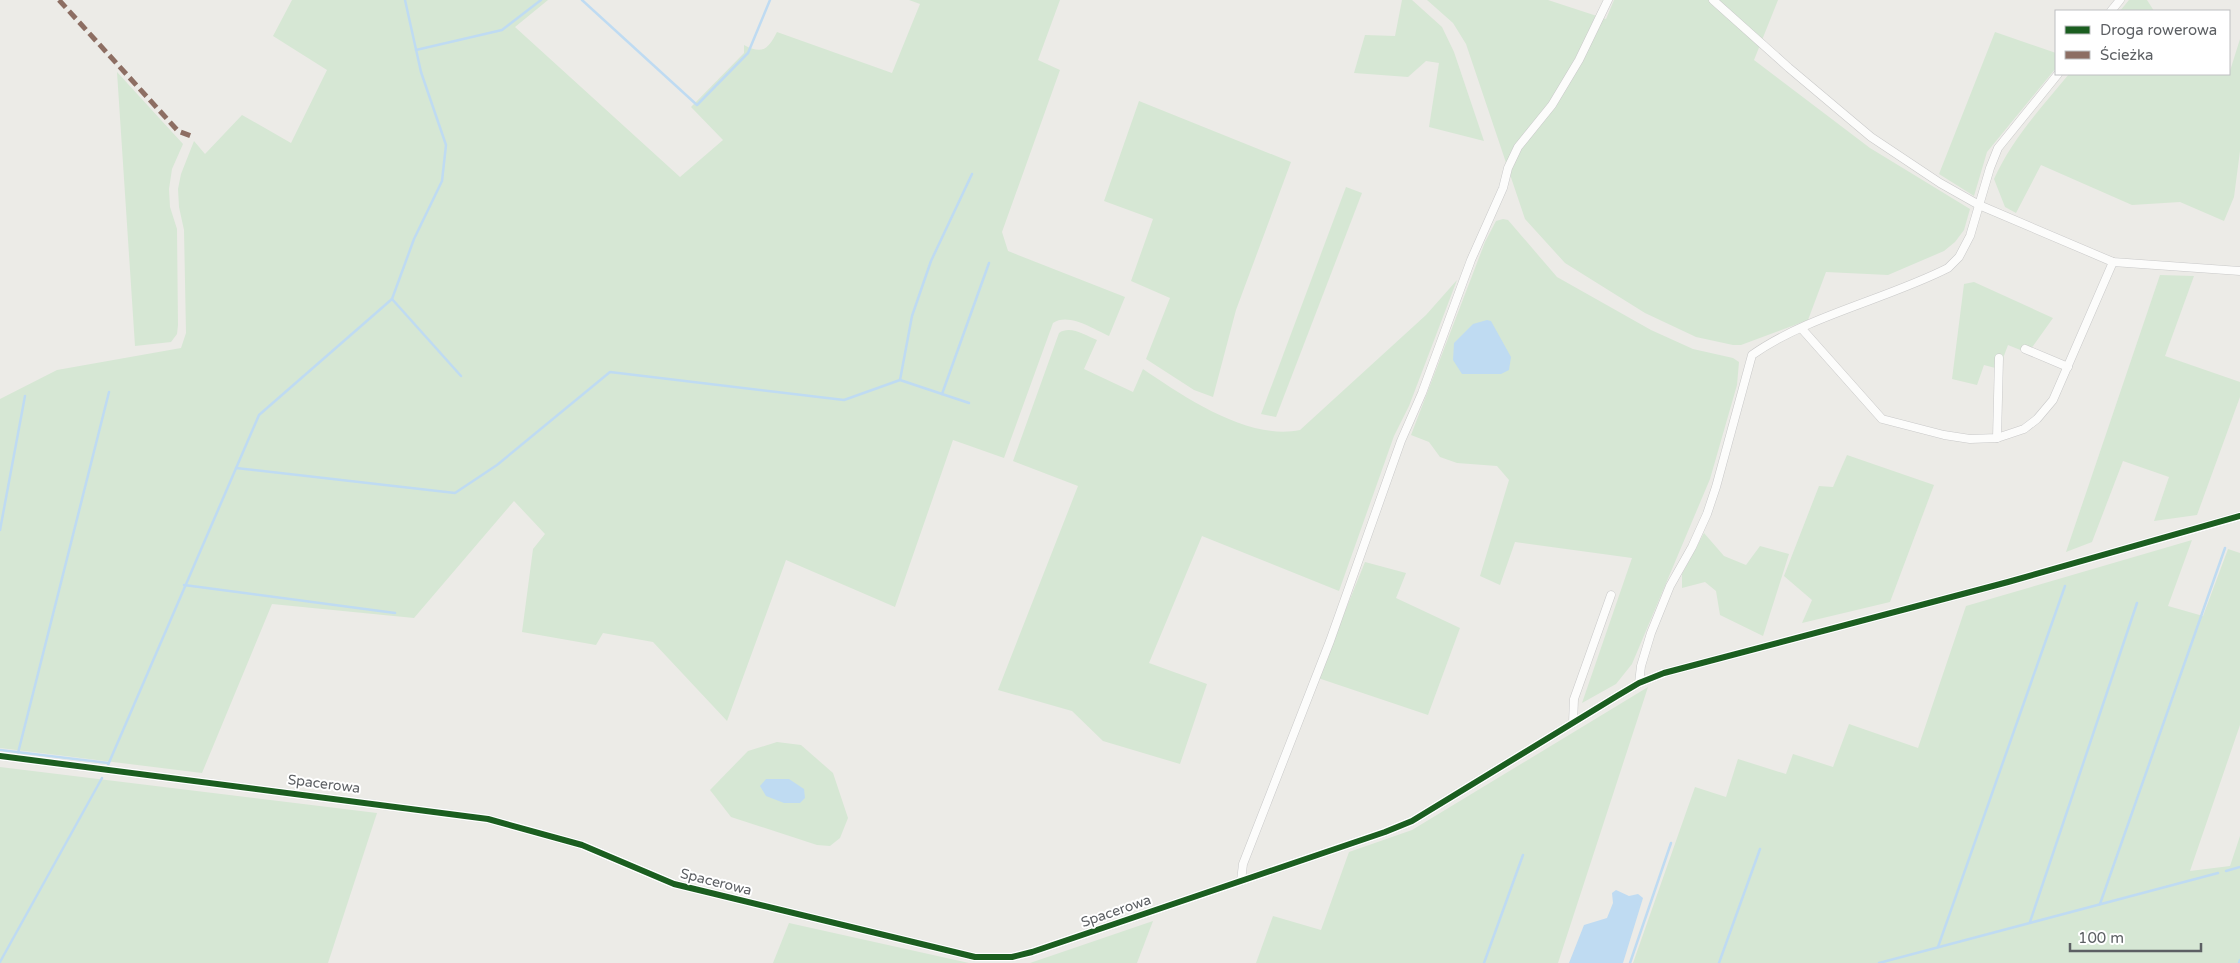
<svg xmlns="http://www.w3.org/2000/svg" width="2240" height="963" font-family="'Varela Round',sans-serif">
<rect width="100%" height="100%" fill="#ecebe7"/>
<g fill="#d6e7d4">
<path d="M 292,0 L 548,0 L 515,27 L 680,177 L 723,140 L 691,107 L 744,53 L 744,45 C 763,55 768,49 777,32 L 892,73 L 920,4 L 909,0 L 1060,0 L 1038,60 L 1060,70 L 1002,232 L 1008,251 L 1125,297 L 1109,336 C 1094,329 1068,312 1053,323 L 1004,458 L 953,440 L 895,607 L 786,560 L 727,721 L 653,642 L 603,633 L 596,645 L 522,632 L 533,549 L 545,534 L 514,501 L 414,618 L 272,604 L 202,773 L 0,748 L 0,399 L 57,370 L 181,348 L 186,333 L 184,230 L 179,207 L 178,189 L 181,174 L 194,141 L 205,154 L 242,115 L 291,143 L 327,70 L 273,36 Z"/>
<polygon points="1402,0 1412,0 1442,27 1454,52 1484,141 1429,127 1439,63 1426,61 1408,77 1354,73 1365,35 1395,36"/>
<polygon points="1427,0 1548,0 1606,19 1614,0 1778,0 1754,60 1870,148 1970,209 1964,230 1955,242 1944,251 1888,275 1826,272 1808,320 1741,345 1733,345 1696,337 1645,313 1565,263 1525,219 1466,44 1453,23"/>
<polygon points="2129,0 2147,0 2154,11 2120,11"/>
<polygon points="1995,32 2056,53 2056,68 1987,152 1974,196 1939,174"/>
<path d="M 2240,39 L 2240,151 L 2234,197 L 2224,221 L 2180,202 L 2132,205 L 2041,165 L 2016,213 L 2005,207 L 1994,179 C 2012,139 2041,108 2069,74 L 2229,74 Z"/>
<polygon points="117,72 183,144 172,169 169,189 170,207 177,229 178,325 177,334 171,342 135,346"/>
<polygon points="1139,101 1291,162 1236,310 1213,397 1194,390 1146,359 1170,298 1131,281 1153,219 1104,201"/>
<polygon points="1346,187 1362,193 1276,417 1261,414"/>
<polygon points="1503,219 1508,220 1557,277 1651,330 1693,349 1733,358 1739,362 1737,385 1710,479 1632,664 1616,684 1582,703 1632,558 1515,542 1500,585 1480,576 1509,480 1497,466 1457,463 1440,457 1429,442 1411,435 1485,242 1496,221"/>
<polygon points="2160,275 2194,276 2165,356 2240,382 2240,397 2197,515 2154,521 2169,477 2123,461 2092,542 2066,552"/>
<path d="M 1457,280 L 1409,406 L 1394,436 L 1339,591 L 1202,536 L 1149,663 L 1207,684 L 1180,764 L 1103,741 L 1072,711 L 998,690 L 1078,486 L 1013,461 L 1059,333 C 1070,325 1085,335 1097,340 L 1084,369 L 1133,392 L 1143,369 C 1184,397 1249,441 1300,430 L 1426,315 Z"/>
<polygon points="1974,282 2053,318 2028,353 2008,345 1999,369 1984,365 1977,385 1952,379 1964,284"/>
<polygon points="1847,455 1934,485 1890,602 1802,623 1812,600 1784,576 1819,486 1833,487"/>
<polygon points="1704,533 1724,556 1746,565 1760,546 1789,554 1763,636 1720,615 1716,591 1705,582 1682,588 1682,574"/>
<polygon points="2192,540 2168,606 2203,616 2228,549 2240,553 2240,725 2190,871 2230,866 2240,836 2240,963 1633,963 1695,787 1726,797 1738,759 1786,774 1793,754 1833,767 1849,724 1918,748 1966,606"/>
<polygon points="1365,562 1406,573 1396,598 1460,628 1428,715 1318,678"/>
<polygon points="1648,687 1558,963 1256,963 1273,916 1321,930 1349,852 1412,830"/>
<polygon points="777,742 801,745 833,773 848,818 840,838 830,846 817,845 731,817 710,790 748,751"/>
<polygon points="0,767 377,813 328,963 0,963"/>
<polygon points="1153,921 1137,963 1030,963"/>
<polygon points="789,923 969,963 773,963"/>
</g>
<g fill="#bfdbf2">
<polygon points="1487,320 1491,321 1511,357 1509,370 1501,374 1462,374 1453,360 1454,343 1473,324"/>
<polygon points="766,779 789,779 804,789 805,798 800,803 784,803 766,796 760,786"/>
<polygon points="1616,890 1629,896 1638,894 1643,898 1623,963 1569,963 1584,925 1607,918 1613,903 1612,893"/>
</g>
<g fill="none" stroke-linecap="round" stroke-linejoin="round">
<g stroke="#bfdbf2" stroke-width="2.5">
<polyline points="582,0 697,105 748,53 770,0"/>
<polyline points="416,50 502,30 541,0"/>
<polyline points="392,299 461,376"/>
<polyline points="900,380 912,316 931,261 972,174"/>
<polyline points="942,394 989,263"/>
<polyline points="236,468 455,493 497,465 610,372 844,400 900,380 969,403"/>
<polyline points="0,530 25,396"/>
<polyline points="184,585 395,613"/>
<polyline points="0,750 108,763"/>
<polyline points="18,753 109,392"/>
<polyline points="108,765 259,415 392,299 414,239 442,181 446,145 421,72 405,0"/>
<polyline points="2226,871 2240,867"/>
<polyline points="2100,904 2225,548"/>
<polyline points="2030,922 2137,603"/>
<polyline points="1938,947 2065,586"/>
<polyline points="0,962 102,778"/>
<polyline points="1484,963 1523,855"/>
<polyline points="1630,963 1671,843"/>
<polyline points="1719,963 1760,849"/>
<polyline points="1879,963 2218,873"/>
<polyline points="2239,963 2240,960"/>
</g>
<defs>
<g id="street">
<polyline points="1713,0 1789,68 1871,137 1940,183 1979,205 2113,262 2240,271"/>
<polyline points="2111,11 2120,0"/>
<polyline points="1802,329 1882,419 1944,435 1970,439 1997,438 2024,429 2037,419 2053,400 2113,262"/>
<polyline points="2025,349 2068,367"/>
<polyline points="1997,438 1999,358"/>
<path d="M 1639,683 L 1641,666 L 1651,633 L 1670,586 L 1692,547 L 1707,514 L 1716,487 L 1752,355 C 1807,316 1887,299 1948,268 L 1959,257 L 1970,236 L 1990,168 L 1998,148 L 2058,74"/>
<polyline points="1573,723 1574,699 1611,595"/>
<polyline points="0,756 488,819 582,845 674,884 975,957 1012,957 1032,952 1385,832 1412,821 1617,696 1639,683 1664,673 2008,582 2240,516"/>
<polyline points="1241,881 1243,864 1330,641 1401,441 1422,393 1471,260 1503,188 1508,168 1518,147 1552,105 1579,60 1608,0"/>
</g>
</defs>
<use href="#street" stroke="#c9c9c9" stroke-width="9"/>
<use href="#street" stroke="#fcfcfb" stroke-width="8"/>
<polyline stroke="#8d6e63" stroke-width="5" stroke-dasharray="10 5" stroke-linecap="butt" points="59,0 178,131 191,136"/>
<defs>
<polyline id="cycleway" points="0,756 488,819 582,845 674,884 975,957 1012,957 1032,952 1385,832 1412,821 1617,696 1639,683 1664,673 2008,582 2240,516"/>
</defs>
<use href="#cycleway" stroke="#fff" stroke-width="9"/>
<use href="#cycleway" stroke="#1b5e20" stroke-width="6"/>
</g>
<g text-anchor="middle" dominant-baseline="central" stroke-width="4" stroke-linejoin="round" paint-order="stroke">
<g font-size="14" fill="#5d6064" stroke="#fff">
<text transform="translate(324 784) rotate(7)">Spacerowa</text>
<text transform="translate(716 882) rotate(14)">Spacerowa</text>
<text transform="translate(1116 911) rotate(-19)">Spacerowa</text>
</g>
</g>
<rect x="2055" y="10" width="175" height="65" fill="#ffffff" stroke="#bebfc1"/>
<rect x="2065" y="26" width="25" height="8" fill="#1b5e20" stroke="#bebfc1"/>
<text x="2100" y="35" font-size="15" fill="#5d6064">Droga rowerowa</text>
<rect x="2065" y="51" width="25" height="8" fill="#8d6e63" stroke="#bebfc1"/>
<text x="2100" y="60" font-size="15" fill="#5d6064">Ścieżka</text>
<path d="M2070 943v8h131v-8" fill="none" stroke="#5d6064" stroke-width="2.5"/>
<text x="2078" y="943" font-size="15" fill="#5d6064" stroke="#ffffff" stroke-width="4" paint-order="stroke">100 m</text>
</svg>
